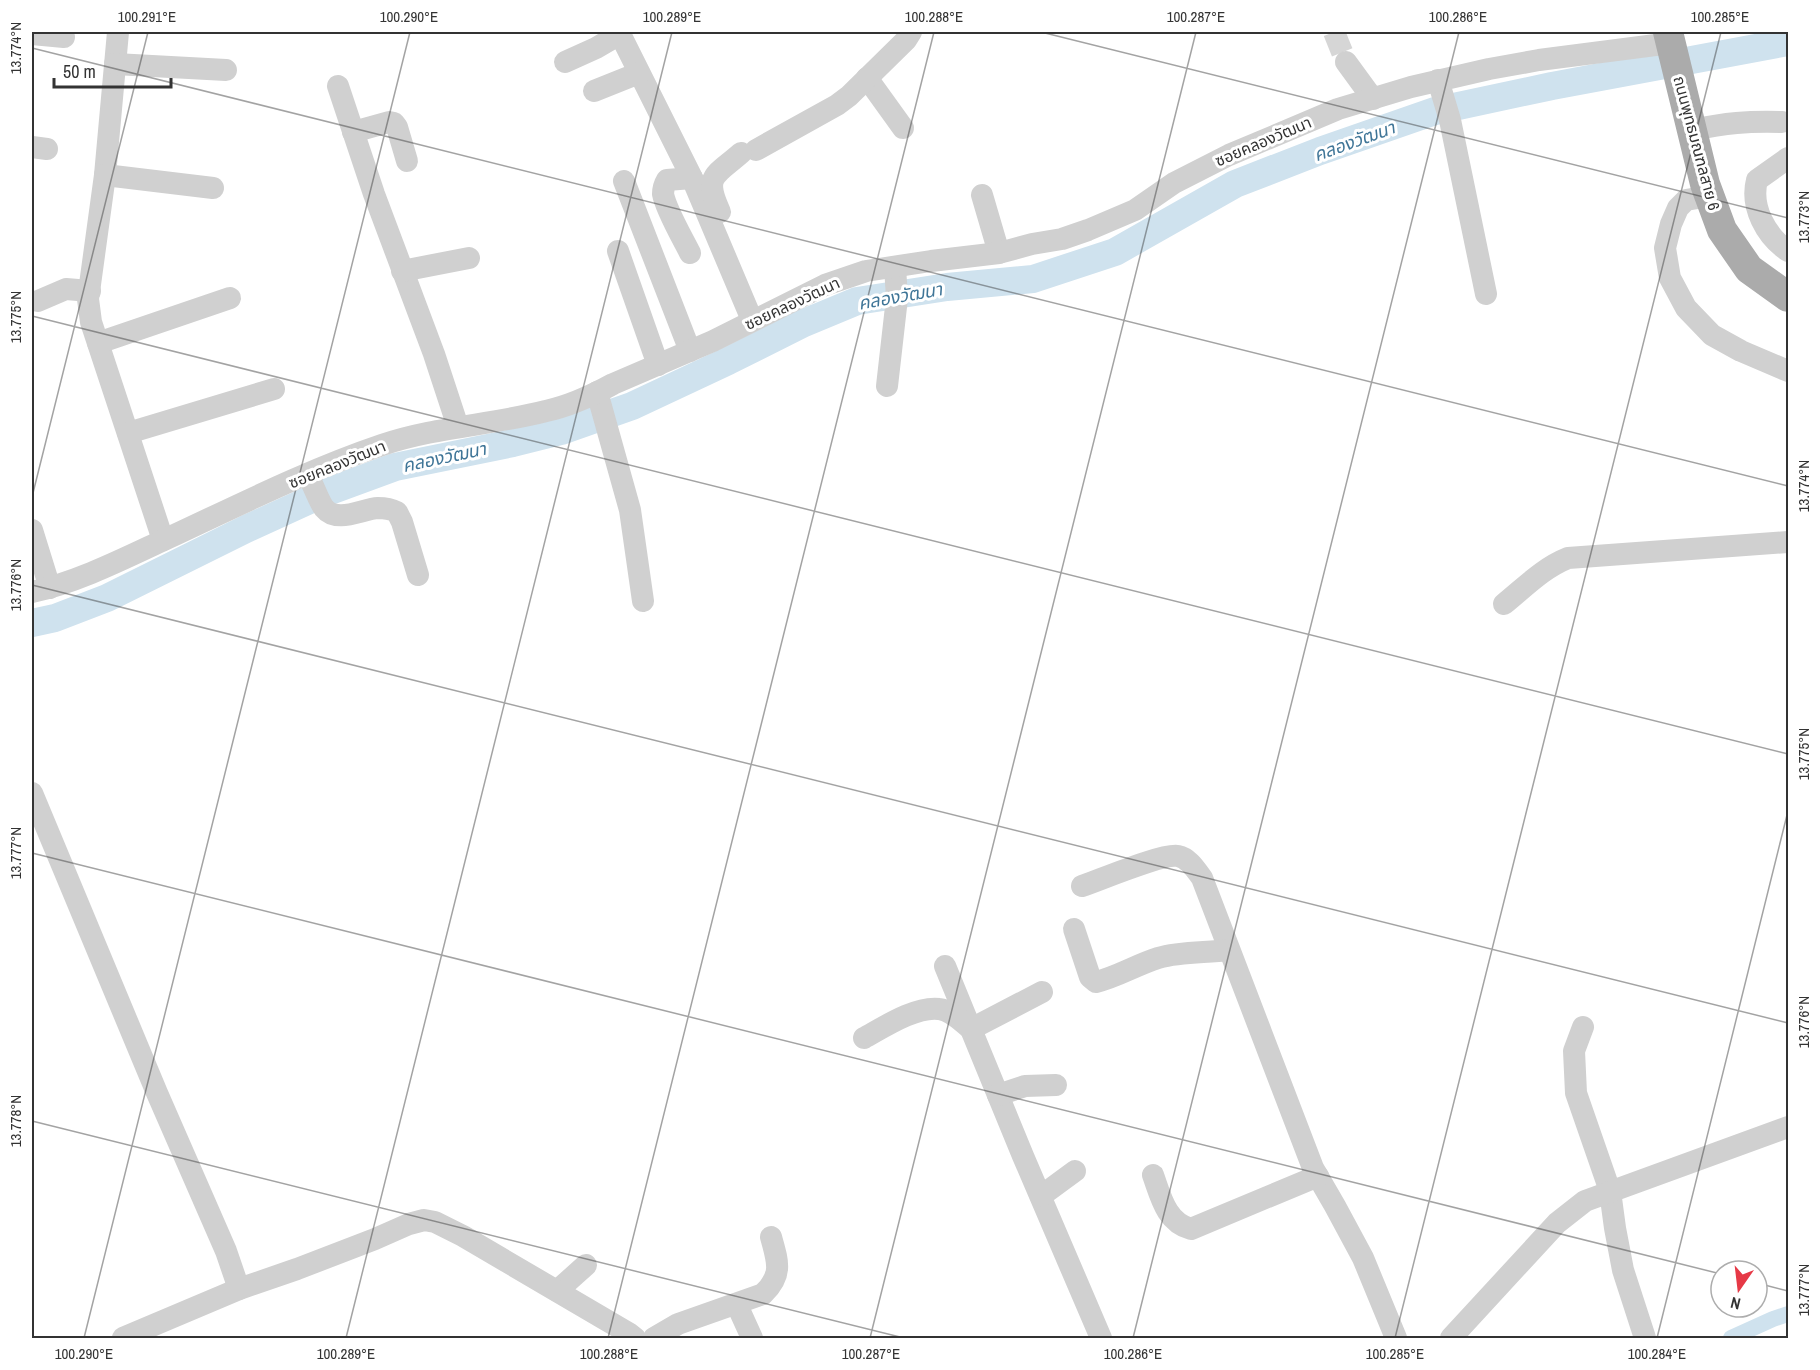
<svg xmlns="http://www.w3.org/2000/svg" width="1820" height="1370" font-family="'Archivo Narrow','Noto Sans Thai',sans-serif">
<rect width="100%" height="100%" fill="#fff"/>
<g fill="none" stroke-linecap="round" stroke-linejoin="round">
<polyline stroke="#cfe2ee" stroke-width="16" points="1731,1338 1773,1319 1788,1314"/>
<polyline stroke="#cfe2ee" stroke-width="28" points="32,623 55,618 107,598 246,529 327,492 395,467 513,443 561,431 632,406 728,361 804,323 857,301 947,287 1033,279 1115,252 1235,184 1320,151 1435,111 1552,86 1788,42"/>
<polyline stroke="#d6d6d6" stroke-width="22" stroke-dasharray="22 11" stroke-linecap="butt" points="1334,32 1346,62"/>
<g stroke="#d0d0d0" stroke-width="22">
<polyline points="118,32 105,175 88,299 91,322 163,540"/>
<polyline points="619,32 692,178 752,320"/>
<polyline points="32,34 64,37"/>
<polyline points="565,62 596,48 620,34"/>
<polyline points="1346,62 1373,99"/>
<polyline points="115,64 226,70"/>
<polyline points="867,78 903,128"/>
<polyline points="1438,80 1450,120 1486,294"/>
<polyline points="338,86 374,194 434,354 458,427"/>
<polyline points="594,91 639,73"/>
<path d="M 1692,130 C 1726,123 1747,121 1782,122"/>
<polyline points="353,132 389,122 394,123 397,127 407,161"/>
<polyline points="32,147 47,149"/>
<polyline points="756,150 837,105 849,96 906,40 911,32"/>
<path d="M 1788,158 L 1757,180 C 1750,207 1766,236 1788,251"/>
<polyline points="105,175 213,188"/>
<polyline points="624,181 690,351"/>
<polyline points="982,195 999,253"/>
<polyline points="1709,196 1686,200 1678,208 1671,224 1665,248 1670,278 1686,308 1712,335 1741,351 1788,371"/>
<path d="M 720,212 C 703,175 715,176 741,153"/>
<polyline points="618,251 658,365"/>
<path d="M 690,253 C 682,237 666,210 663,194 C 663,189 664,185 667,180 L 692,178"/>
<polyline points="402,271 469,258"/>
<polyline points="38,301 66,289 90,291"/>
<polyline points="98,343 230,298"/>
<polyline points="887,386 897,298 895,267"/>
<polyline points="597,392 630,510 643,601"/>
<polyline points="128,433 274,389"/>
<path d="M 307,474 C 313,483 318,500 324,508 C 337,524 362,509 378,508 C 385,508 391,509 397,512 L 402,522 L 418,575"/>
<polyline points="32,530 50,588"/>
<path d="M 32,592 C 78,582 123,559 166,539 C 237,506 308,470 382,445 C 435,427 492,425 546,411 C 569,406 593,395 613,384 L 713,341 L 825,285 L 866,271 L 931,261 L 999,253 L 1032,244 L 1062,239 L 1088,230 L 1135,210 L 1174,183 L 1229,155 L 1338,109 L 1411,87 L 1489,69 L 1539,60 L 1671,43"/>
<path d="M 1504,604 C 1525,587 1543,568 1568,558 L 1788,542"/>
<polyline points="32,793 157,1093 226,1251 239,1289"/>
<path d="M 1082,886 C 1100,880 1163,853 1178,856 C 1189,858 1196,870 1202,878 L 1313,1168 L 1335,1206 L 1363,1258 L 1396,1338"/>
<path d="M 1074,929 L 1090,977 L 1096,982 C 1117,977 1136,965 1158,958 C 1181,951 1205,953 1229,950"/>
<polyline points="945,966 1023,1156 1101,1338"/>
<polyline points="1583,1027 1574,1051 1576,1093 1610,1191 1615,1228 1623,1270 1645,1338"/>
<path d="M 864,1038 C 884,1027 916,1006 939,1009 C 951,1010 961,1021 971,1029 L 1042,992"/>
<polyline points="998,1095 1025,1086 1056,1085"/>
<path d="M 1153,1175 C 1161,1197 1166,1222 1191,1229 L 1318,1176"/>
<polyline points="1041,1196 1075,1171"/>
<polyline points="557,1291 586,1265"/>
<polyline points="737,1305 752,1338"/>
<polyline points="123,1338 239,1289 297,1269 375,1239 409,1224 424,1220 435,1222 463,1236 630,1334 635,1338"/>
<path d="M 654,1338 L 678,1324 L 763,1294 C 783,1275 778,1262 771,1237"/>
<polyline points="1451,1338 1557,1223 1585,1201 1788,1127"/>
</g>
<polyline stroke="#ababab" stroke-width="30" points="1668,32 1705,184 1722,230 1749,269 1788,297"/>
</g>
<path fill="none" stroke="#333" stroke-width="1.5" stroke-opacity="0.45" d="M 1041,32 L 1788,218M 32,48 L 1788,486M 32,316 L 1788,754M 32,497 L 148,32M 32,585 L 1788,1023M 32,853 L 1721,1274M 32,1121 L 904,1338M 1757,1283 L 1788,1291M 84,1338 L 410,32M 346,1338 L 672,32M 608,1338 L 934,32M 870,1338 L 1196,32M 1133,1338 L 1459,32M 1395,1338 L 1721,32M 1657,1338 L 1788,811"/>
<g text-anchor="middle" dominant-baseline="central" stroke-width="6" stroke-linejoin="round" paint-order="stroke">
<g font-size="16" fill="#333" stroke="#fff">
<text transform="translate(1263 141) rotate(-23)">ซอยคลองวัฒนา</text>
<text transform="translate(1697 143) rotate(75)">ถนนพุทธมณฑลสาย 6</text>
<text transform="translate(792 303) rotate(-25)">ซอยคลองวัฒนา</text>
<text transform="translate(337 464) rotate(-22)">ซอยคลองวัฒนา</text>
</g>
<g font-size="18" font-style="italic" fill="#3f7597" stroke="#fff">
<text transform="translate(1354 141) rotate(-20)">คลองวัฒนา</text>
<text transform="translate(900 296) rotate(-10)">คลองวัฒนา</text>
<text transform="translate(444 457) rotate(-12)">คลองวัฒนา</text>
</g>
</g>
<rect width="1820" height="1370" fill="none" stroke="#ffffff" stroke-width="66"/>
<g transform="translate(1739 1289) rotate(194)"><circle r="28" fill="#ffffff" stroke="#adadad" stroke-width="1.5"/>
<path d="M0-4.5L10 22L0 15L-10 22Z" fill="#e63946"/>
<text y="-9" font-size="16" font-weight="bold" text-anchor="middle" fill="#333333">N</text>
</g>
<path d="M54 78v9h117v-9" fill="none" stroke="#333333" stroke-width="3"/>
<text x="63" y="78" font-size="18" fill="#333333" stroke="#ffffff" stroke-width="4.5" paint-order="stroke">50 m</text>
<rect x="33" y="33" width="1754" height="1304" fill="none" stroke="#333" stroke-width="2"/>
<g font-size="15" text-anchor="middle" fill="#333">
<text x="147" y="22">100.291°E</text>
<text x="409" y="22">100.290°E</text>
<text x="672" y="22">100.289°E</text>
<text x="934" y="22">100.288°E</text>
<text x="1196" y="22">100.287°E</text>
<text x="1458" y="22">100.286°E</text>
<text x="1720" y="22">100.285°E</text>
<text transform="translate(16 48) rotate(-90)" y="5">13.774°N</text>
<text transform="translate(1804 217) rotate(-90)" y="5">13.773°N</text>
<text transform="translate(16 317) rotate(-90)" y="5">13.775°N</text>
<text transform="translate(1804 486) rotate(-90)" y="5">13.774°N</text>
<text transform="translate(16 585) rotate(-90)" y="5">13.776°N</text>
<text transform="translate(1804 754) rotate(-90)" y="5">13.775°N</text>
<text transform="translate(16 853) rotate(-90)" y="5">13.777°N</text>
<text transform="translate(1804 1022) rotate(-90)" y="5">13.776°N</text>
<text transform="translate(16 1121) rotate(-90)" y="5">13.778°N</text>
<text transform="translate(1804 1290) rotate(-90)" y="5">13.777°N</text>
<text x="84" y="1359">100.290°E</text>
<text x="346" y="1359">100.289°E</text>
<text x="609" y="1359">100.288°E</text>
<text x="871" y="1359">100.287°E</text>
<text x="1133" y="1359">100.286°E</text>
<text x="1395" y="1359">100.285°E</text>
<text x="1657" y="1359">100.284°E</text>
</g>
</svg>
